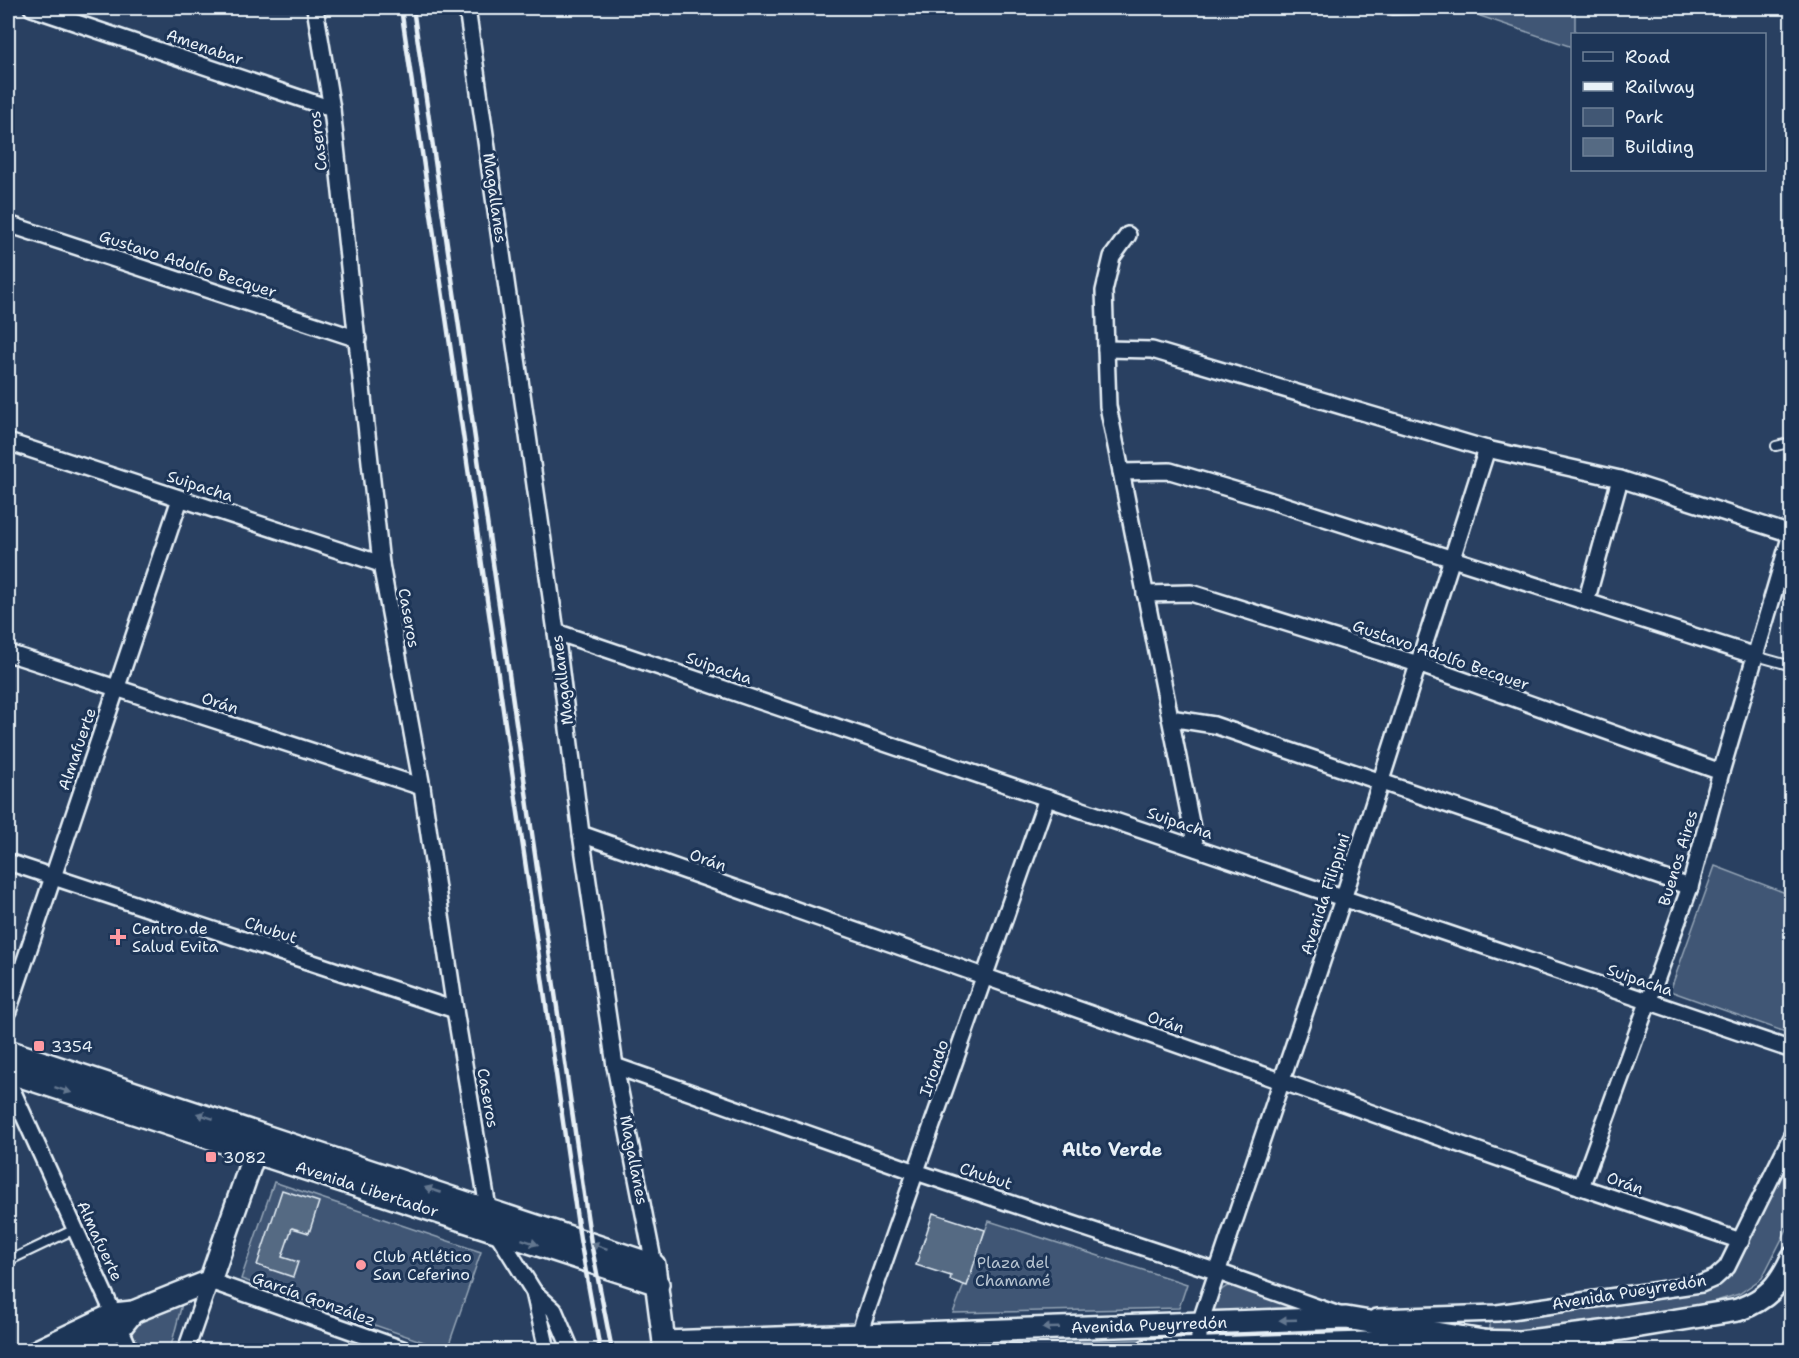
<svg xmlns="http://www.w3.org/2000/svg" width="1799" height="1358" font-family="'Shantell Sans',sans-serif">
<rect width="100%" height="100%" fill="#294061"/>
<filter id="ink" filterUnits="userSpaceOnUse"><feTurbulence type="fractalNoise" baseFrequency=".0167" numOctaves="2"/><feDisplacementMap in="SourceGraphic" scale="12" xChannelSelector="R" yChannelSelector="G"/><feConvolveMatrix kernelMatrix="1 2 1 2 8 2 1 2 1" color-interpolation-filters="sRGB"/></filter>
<g filter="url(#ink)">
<g fill="#415774" stroke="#94a4b6" stroke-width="1.5">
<polygon points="1478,8 1575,8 1575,34 1572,34 1572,47 1480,16"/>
<polygon points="1715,866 1791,895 1791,1034 1670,991"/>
<polygon points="1791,1152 1791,1221 1762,1278 1739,1294 1674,1314 1496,1334 1490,1330 1490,1322 1492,1317 1725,1277 1740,1261"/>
<polygon points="274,1182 481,1252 447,1350 241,1279"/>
<polygon points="989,1221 1187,1284 1179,1308 953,1313"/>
<path d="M 1236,1284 L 1289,1303 L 1293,1307 L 1292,1312 L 1210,1316 C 1215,1300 1217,1286 1236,1284 Z"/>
<polygon points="183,1300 170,1350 140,1350 132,1332 137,1323"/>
<polygon points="1366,1325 1366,1332 1204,1338 1204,1330"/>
<polygon points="1164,1331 1164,1339 896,1348 896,1340"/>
<polygon points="839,1342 839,1350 695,1350"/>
</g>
<g fill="#556a83" stroke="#e8f1f8" stroke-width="1.5">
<polygon points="282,1190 319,1202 309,1233 292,1228 282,1257 298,1262 293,1277 257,1265"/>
<polygon points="933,1213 985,1230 967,1286 950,1280 951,1276 916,1265"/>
</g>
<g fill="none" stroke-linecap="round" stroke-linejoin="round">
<defs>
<g id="lane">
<polyline points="1385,8 1393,10 1463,8"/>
<polyline points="1776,446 1792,442"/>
<polyline points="1756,656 1792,666"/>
<polyline points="8,1261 75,1229"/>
</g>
<g id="street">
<polyline points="32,8 332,109"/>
<polyline points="315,8 332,109 381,564 422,787 455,1010 488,1208 496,1231 534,1292 545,1341 544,1350"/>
<polyline points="467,8 556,632 581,834 615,1066 654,1265"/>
<polyline points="8,224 358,339"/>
<polyline points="1128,235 1112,257 1104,291 1108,406 1196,848"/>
<polyline points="1106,349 1152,350 1487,449 1620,479 1791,534 1721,772 1690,887 1581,1187"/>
<polyline points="8,442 381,564"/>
<polyline points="1121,472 1170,471 1265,499 1756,656"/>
<polyline points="1145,594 1191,593 1418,664 1721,772"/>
<polyline points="1586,602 1620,479"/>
<polyline points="556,632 1792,1050"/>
<polyline points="8,653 422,787"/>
<polyline points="1170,718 1214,725 1690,887"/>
<polyline points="581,834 1581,1187 1741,1241"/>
<polyline points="8,862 455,1010"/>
<polyline points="8,1011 180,499"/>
<polyline points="615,1066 916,1172 1218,1272 1339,1315"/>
<polyline points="8,1081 130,1350"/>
<polyline points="534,1292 554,1310 571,1350"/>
<polyline points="1377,1317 1497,1313 1701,1284 1715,1278 1727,1267 1792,1135"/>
<polyline points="1198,1349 1200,1323 1343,899 1487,449"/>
<polyline points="186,1350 210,1281 405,1350"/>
<polyline points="861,1350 859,1335 864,1319 1047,798"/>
</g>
<g id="secondary">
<polyline points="8,1051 654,1265 665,1350"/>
<polyline points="8,1072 658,1284"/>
<path d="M 1468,1341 L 1520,1342 L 1610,1331 L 1738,1310 C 1767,1299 1779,1286 1792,1258"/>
<polyline points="664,1342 1346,1318 1483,1341"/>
<polyline points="39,1350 114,1314 133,1312 210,1281 259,1140"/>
<polyline points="73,1350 120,1328 133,1312"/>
<polyline points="1148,1350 1428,1341"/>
</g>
</defs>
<use href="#lane" stroke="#e8f1f8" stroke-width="12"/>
<use href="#street" stroke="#e8f1f8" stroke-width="20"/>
<use href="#secondary" stroke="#e8f1f8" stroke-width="26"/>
<use href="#lane" stroke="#1d3557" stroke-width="8"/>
<use href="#street" stroke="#1d3557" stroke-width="15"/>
<use href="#secondary" stroke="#1d3557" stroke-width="21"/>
<g stroke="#e8f1f8" stroke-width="4.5">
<polyline points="401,8 580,1239 600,1350"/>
<polyline points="413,8 591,1243 612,1350"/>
</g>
</g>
<defs><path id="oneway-solid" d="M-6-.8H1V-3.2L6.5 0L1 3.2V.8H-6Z" transform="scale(1.5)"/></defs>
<g fill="#64778f">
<use href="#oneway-solid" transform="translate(63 1090) rotate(18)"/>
<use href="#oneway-solid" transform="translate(205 1116) rotate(-162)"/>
<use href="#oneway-solid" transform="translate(433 1190) rotate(-162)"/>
<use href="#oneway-solid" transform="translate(530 1242) rotate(18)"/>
<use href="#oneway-solid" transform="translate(599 1246) rotate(-161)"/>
<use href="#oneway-solid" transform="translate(1288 1320) rotate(178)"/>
<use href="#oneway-solid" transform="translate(1051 1328) rotate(178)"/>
</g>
</g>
<g fill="#ff9aa2" stroke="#1d3557" stroke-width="2">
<path d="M115 928h6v6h6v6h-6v6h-6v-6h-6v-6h6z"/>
<rect x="33" y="1040" width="12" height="12" rx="3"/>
<rect x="205" y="1151" width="12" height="12" rx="3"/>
<circle cx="361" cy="1265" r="6"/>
</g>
<g text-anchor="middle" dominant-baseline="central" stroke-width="6" stroke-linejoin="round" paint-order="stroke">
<g font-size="16" fill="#e8f1f8" stroke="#1d3557">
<text transform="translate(205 47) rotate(19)">Amenabar</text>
<text transform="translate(318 141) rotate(-97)">Caseros</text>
<text transform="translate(495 198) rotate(82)">Magallanes</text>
<text transform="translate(188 264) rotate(18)">Gustavo Adolfo Becquer</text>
<text transform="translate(200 486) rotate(18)">Suipacha</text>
<text transform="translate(409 618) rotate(80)">Caseros</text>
<text transform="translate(1441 655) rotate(19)">Gustavo Adolfo Becquer</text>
<text transform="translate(719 668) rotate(19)">Suipacha</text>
<text transform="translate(562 680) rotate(-97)">Magallanes</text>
<text transform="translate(220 703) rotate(18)">Orán</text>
<text transform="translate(77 749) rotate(-71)">Almafuerte</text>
<text transform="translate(1180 823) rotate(19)">Suipacha</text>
<text transform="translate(1678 858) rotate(-73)">Buenos Aires</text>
<text transform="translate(708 860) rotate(19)">Orán</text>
<text transform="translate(1325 894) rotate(-72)">Avenida Filippini</text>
<text transform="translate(271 930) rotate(18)">Chubut</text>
<text transform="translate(1640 980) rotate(19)">Suipacha</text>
<text transform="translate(1166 1022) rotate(19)">Orán</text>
<text transform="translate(934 1068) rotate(-71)">Iriondo</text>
<text transform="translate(488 1098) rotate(80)">Caseros</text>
<text transform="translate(634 1160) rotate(79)">Magallanes</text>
<text transform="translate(986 1176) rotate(18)">Chubut</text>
<text transform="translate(1625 1183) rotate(19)">Orán</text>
<text transform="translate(367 1189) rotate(18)">Avenida Libertador</text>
<text transform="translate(100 1241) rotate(65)">Almafuerte</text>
<text transform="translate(1629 1292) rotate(-9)">Avenida Pueyrredón</text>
<text transform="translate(314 1299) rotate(20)">García González</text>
<text transform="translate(1149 1325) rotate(-2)">Avenida Pueyrredón</text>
</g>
<g font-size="16" fill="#e8f1f8" stroke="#1d3557" text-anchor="start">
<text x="132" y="928">Centro de<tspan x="132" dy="18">Salud Evita</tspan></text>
<text x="51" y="1046">3354</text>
<text x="223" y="1157">3082</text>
<text x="373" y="1256">Club Atlético<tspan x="373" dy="18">San Ceferino</tspan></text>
</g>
<g font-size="16" fill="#b6c3d0" stroke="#1d3557">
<text x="1013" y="1262">Plaza del<tspan x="1013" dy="18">Chamamé</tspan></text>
</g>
<g font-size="18" font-weight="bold" fill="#e8f1f8" stroke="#1d3557">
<text x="1112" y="1150">Alto Verde</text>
</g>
</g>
<rect width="1799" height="1358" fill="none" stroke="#1d3557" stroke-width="30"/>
<rect x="15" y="15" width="1769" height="1328" fill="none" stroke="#e8f1f8" stroke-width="2" filter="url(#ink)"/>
<rect x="1571" y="33" width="195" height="138" fill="#1d3557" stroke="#6e8097" stroke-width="1.5"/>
<rect x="1583" y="52" width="30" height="9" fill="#1d3557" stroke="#6e8097" stroke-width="1.5"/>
<text x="1625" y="63" font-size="18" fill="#e8f1f8">Road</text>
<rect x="1583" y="82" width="30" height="9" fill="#e8f1f8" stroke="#6e8097" stroke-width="1.5"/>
<text x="1625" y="93" font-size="18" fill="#e8f1f8">Railway</text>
<rect x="1583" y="108" width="30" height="18" fill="#415774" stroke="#6e8097" stroke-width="1.5"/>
<text x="1625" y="123" font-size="18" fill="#e8f1f8">Park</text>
<rect x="1583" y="138" width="30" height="18" fill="#556a83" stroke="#6e8097" stroke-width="1.5"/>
<text x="1625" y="153" font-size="18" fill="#e8f1f8">Building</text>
</svg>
